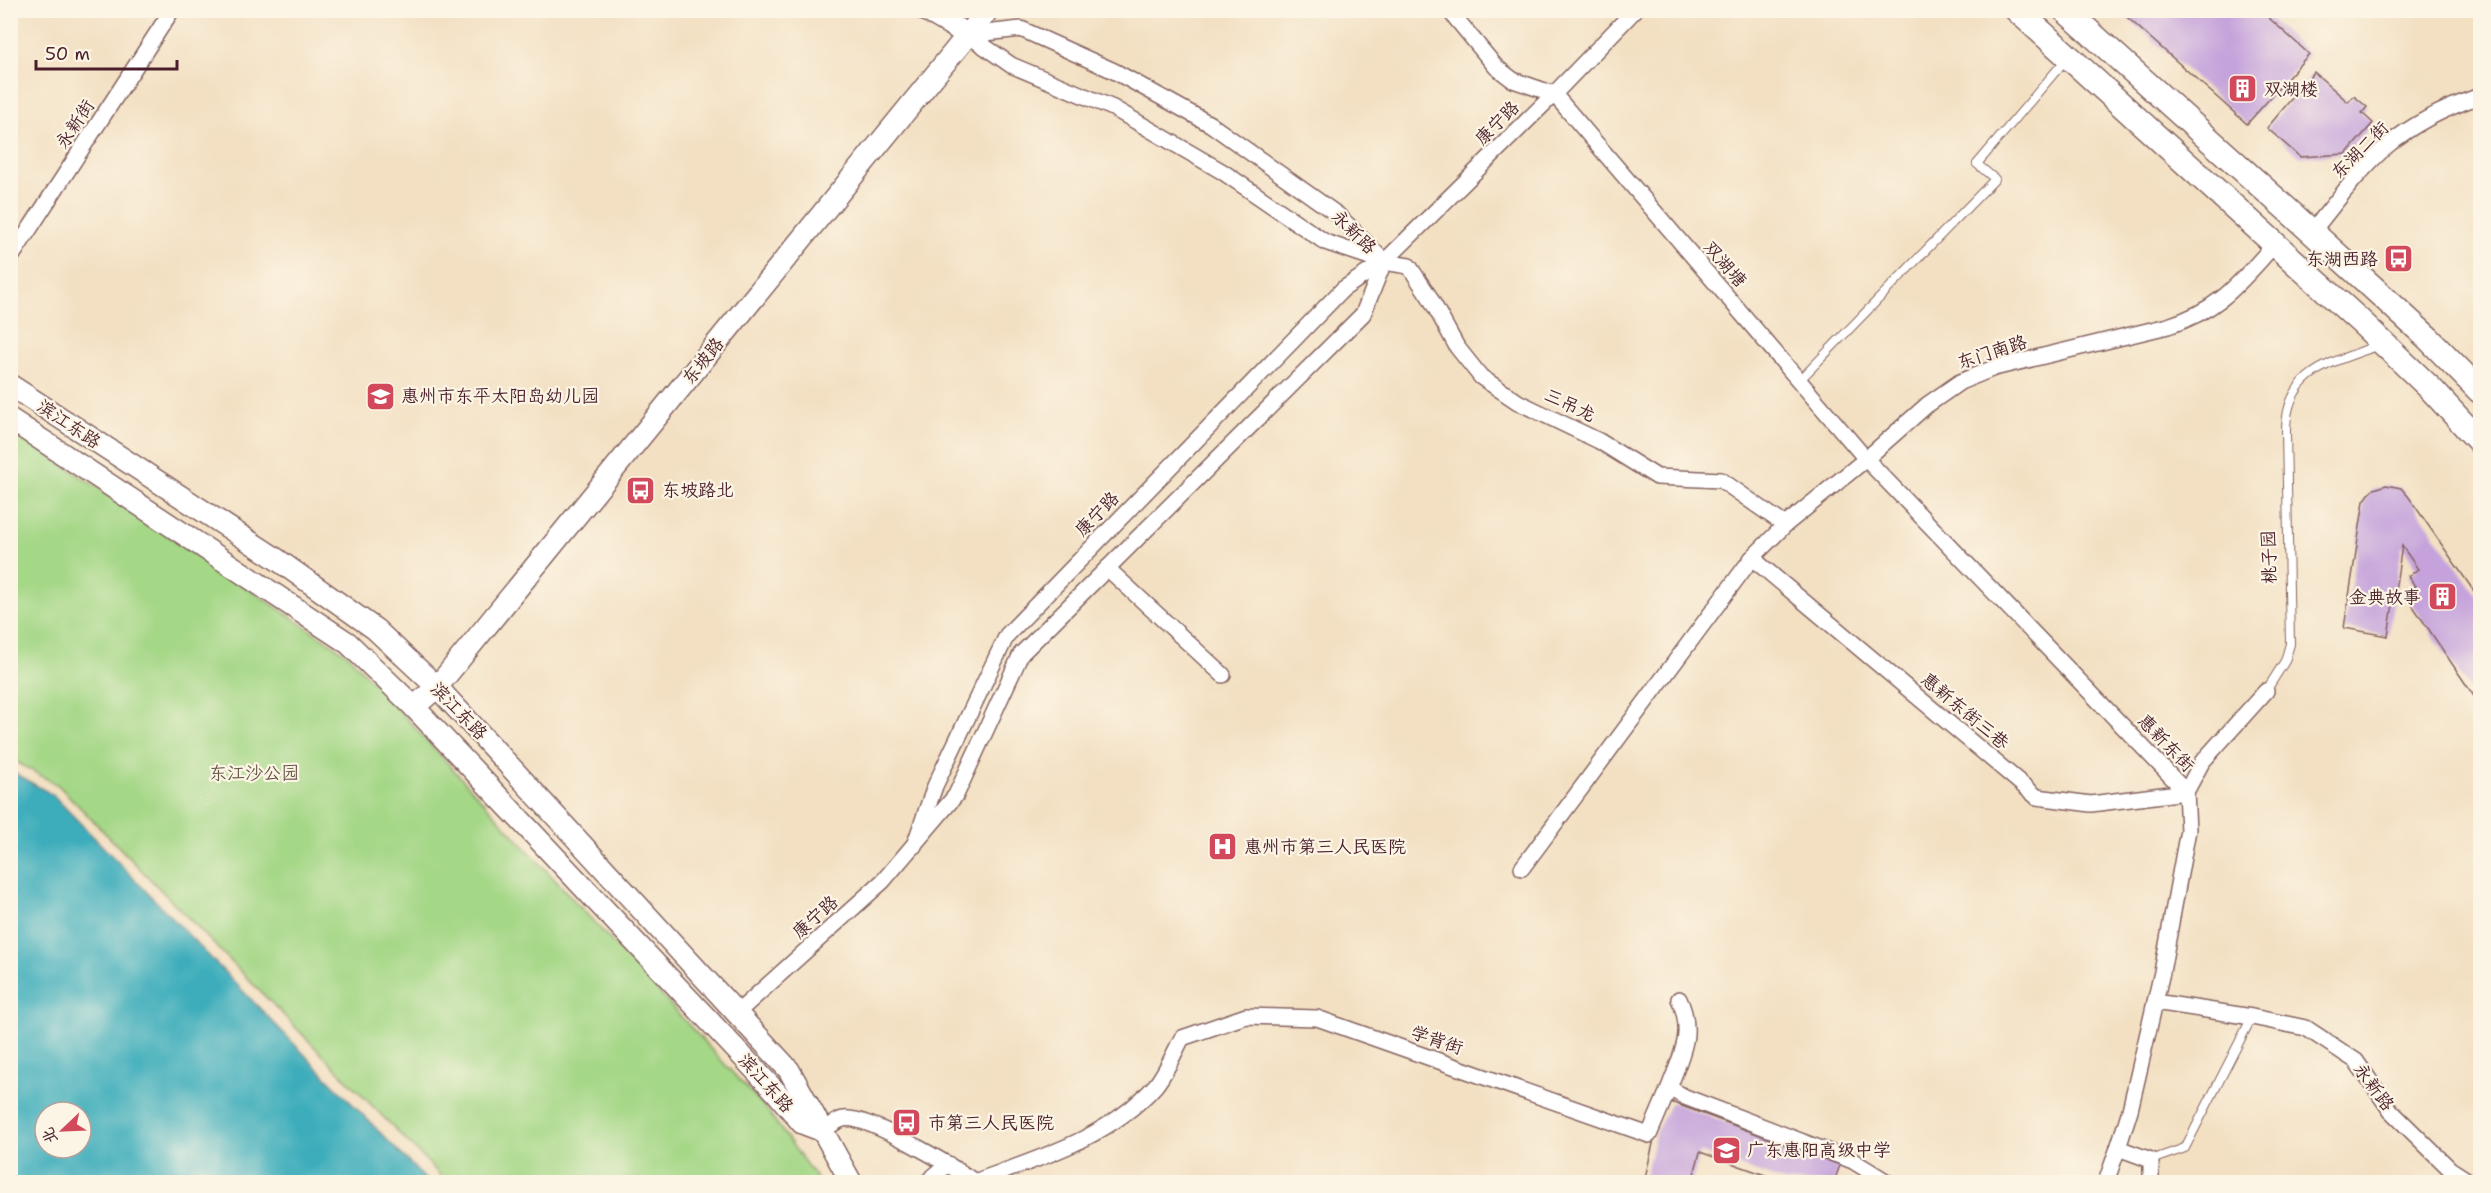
<svg xmlns="http://www.w3.org/2000/svg" width="2491" height="1193" font-family="'Shantell Sans','LXGW WenKai TC',sans-serif">
<rect width="100%" height="100%" fill="#fcf5e5"/>
<filter id="ink" filterUnits="userSpaceOnUse"><feTurbulence type="fractalNoise" baseFrequency=".0167" numOctaves="2"/><feDisplacementMap in="SourceGraphic" scale="12" xChannelSelector="R" yChannelSelector="G"/><feConvolveMatrix kernelMatrix="1 2 1 2 8 2 1 2 1" color-interpolation-filters="sRGB"/></filter>
<filter id="wash" filterUnits="userSpaceOnUse"><feTurbulence type="fractalNoise" baseFrequency=".008" numOctaves="4" result="noise"/><feDisplacementMap in="SourceGraphic" scale="24" xChannelSelector="R" yChannelSelector="G"/><feGaussianBlur stdDeviation="1.35" result="paint"/><feColorMatrix in="noise" values="0 0 0 0 0 0 0 0 0 0 0 0 0 0 0 0 0 1.4 0 .05"/><feComposite in="paint" operator="in"/></filter>
<g filter="url(#wash)">
<rect width="100%" height="100%" fill="#f3e0c3"/>
<polygon fill="#a4d786" stroke="#777b58" stroke-width="1.5" points="10,429 348,655 767,1110 819,1182 447,1182 58,785 11,759"/>
<path fill="#3eadbb" stroke="#446673" stroke-width="1.5" fill-rule="evenodd" d="M 11,771 L 53,795 L 428,1182 L 11,1182 ZM 45,1112 L 81,1112 L 81,1148 L 45,1148 Z"/>
<g id="blocks">
<g fill="#c5a2db">
<polygon points="2119,10 2260,10 2309,54 2247,124"/>
<polygon points="2314,72 2348,102 2354,96 2367,107 2362,113 2373,123 2346,154 2300,157 2267,128"/>
<polygon points="2386,485 2401,488 2408,496 2480,600 2480,705 2404,593 2415,586 2408,576 2418,569 2402,546 2388,636 2344,628 2364,501 2372,490"/>
<polygon points="1671,1102 1840,1165 1834,1182 1785,1182 1700,1152 1692,1182 1644,1182 1655,1135"/>
</g>
</g>
</g>
<g filter="url(#ink)">
<use href="#blocks" fill-opacity="0" stroke="#856360" stroke-width="1.5"/>
<g fill="none" stroke-linecap="round" stroke-linejoin="round">
<defs>
<g id="lane">
<polyline points="1799,381 1995,179 1977,164 2067,58"/>
<path d="M 2266,691 L 2285,661 L 2290,644 L 2286,431 C 2286,370 2332,363 2379,345"/>
<polyline points="2151,1160 2185,1148 2252,1017"/>
</g>
<g id="street">
<polyline points="1449,10 1496,67 1513,80 1554,94 1866,459 2186,792 2188,830 2162,972 2130,1110 2118,1148"/>
<polyline points="968,35 1011,65 1113,108 1223,172 1325,242 1384,262 1409,266 1429,296 1457,347 1481,377 1518,402 1599,441 1657,477 1721,480 1785,525"/>
<polyline points="968,35 1021,29 1114,71 1210,124 1338,215 1382,259"/>
<path d="M 2312,232 C 2336,202 2359,170 2388,145 C 2414,123 2448,107 2480,96"/>
<polyline points="10,259 172,10"/>
<polyline points="1752,558 2037,797 2091,804 2186,792 2202,762 2266,691"/>
<polyline points="1107,568 1223,675"/>
<polyline points="914,846 935,786 1007,635 1343,289 1384,262 1554,94 1635,10"/>
<path d="M 1522,868 L 1752,558 L 1785,525 L 1866,459 L 1927,405 L 1960,382 L 1994,368 L 2168,326 C 2220,310 2239,283 2274,245"/>
<polyline points="2155,1002 2252,1017 2306,1028 2356,1061 2391,1111 2450,1169 2470,1182"/>
<polyline points="738,1012 883,881 956,795 1021,654 1363,314 1384,262"/>
<path d="M 1669,1088 C 1681,1055 1695,1033 1679,999"/>
<path d="M 823,1131 C 828,1127 836,1121 843,1119 C 867,1114 953,1167 975,1182"/>
<polyline points="927,1182 948,1164"/>
<path d="M 974,1182 C 1037,1159 1109,1138 1155,1086 C 1166,1073 1174,1053 1182,1038 L 1246,1016 L 1317,1018 L 1649,1135 L 1669,1088 L 1685,1097 L 1853,1161 L 1887,1182"/>
<polyline points="2106,1182 2118,1148 2151,1160 2151,1182"/>
</g>
<g id="secondary">
<polyline points="925,10 968,35"/>
<polyline points="10,385 275,558 375,629 437,687 789,1070 851,1182"/>
<polyline points="10,419 348,643 414,707 776,1092 802,1123 823,1131"/>
<polyline points="414,707 437,687 988,10"/>
</g>
<g id="primary">
<polyline points="2017,10 2362,323 2431,389 2480,442"/>
<polyline points="2065,10 2312,232 2428,338 2480,391"/>
</g>
</defs>
<use href="#lane" stroke="#856360" stroke-width="10"/>
<use href="#street" stroke="#856360" stroke-width="18"/>
<use href="#secondary" stroke="#856360" stroke-width="24"/>
<use href="#primary" stroke="#856360" stroke-width="27"/>
<use href="#lane" stroke="#fff" stroke-width="8"/>
<use href="#street" stroke="#fff" stroke-width="15"/>
<use href="#secondary" stroke="#fff" stroke-width="21"/>
<use href="#primary" stroke="#fff" stroke-width="24"/>
</g>
</g>
<defs>
<symbol id="building-square" viewBox="-11 -11 22 22"><rect x="-9" y="-9" width="18" height="18" rx="4" fill="#d1495b" stroke="#fcf5e5"/><path d="M-4-6H4V6H1V3H-1V6H-4ZM-2.5-4.3h1.7v1.8h-1.7ZM.8-4.3h1.7v1.8H.8ZM-2.5-1h1.7V.8h-1.7ZM.8-1h1.7V.8H.8Z" fill="#fff"/></symbol>
<symbol id="bus-square" viewBox="-11 -11 22 22"><rect x="-9" y="-9" width="18" height="18" rx="4" fill="#d1495b" stroke="#fcf5e5"/><path d="M-5-6H5V4H4V6H2V4H-2V6H-4V4H-5ZM-3.5-4V0h7V-4ZM-3.5 1.2v1.5H-2V1.2ZM2 1.2v1.5H3.5V1.2Z" fill="#fff"/></symbol>
<symbol id="school-square" viewBox="-11 -11 22 22"><rect x="-9" y="-9" width="18" height="18" rx="4" fill="#d1495b" stroke="#fcf5e5"/><path d="M0-5L7-2L0 1L-7-2ZM-4 1L0 2.5L4 1V4Q0 6-4 4Z" fill="#fff"/></symbol>
<symbol id="hospital-square" viewBox="-11 -11 22 22"><rect x="-9" y="-9" width="18" height="18" rx="4" fill="#d1495b" stroke="#fcf5e5"/><path d="M-5-5h3v3.5h4V-5h3V5h-3V1.5h-4V5h-3Z" fill="#fff"/></symbol>
</defs>
<g fill-rule="evenodd">
<use href="#building-square" x="2226" y="72" width="33" height="33"/>
<use href="#bus-square" x="2382" y="242" width="33" height="33"/>
<use href="#school-square" x="364" y="380" width="33" height="33"/>
<use href="#bus-square" x="624" y="474" width="33" height="33"/>
<use href="#building-square" x="2426" y="580" width="33" height="33"/>
<use href="#hospital-square" x="1206" y="830" width="33" height="33"/>
<use href="#bus-square" x="890" y="1106" width="33" height="33"/>
<use href="#school-square" x="1710" y="1134" width="33" height="33"/>
</g>
<g text-anchor="middle" dominant-baseline="central" stroke-width="4.5" stroke-linejoin="round" paint-order="stroke">
<g font-size="18" fill="#4a1f2b" stroke="#fcf5e5" text-anchor="start">
<text x="2264" y="89">双湖楼</text>
<text x="2378" y="259" text-anchor="end">东湖西路</text>
<text x="401" y="396">惠州市东平太阳岛幼儿园</text>
<text x="662" y="490">东坡路北</text>
<text x="2421" y="597" text-anchor="end">金典故事</text>
<text x="1244" y="847">惠州市第三人民医院</text>
<text x="928" y="1123">市第三人民医院</text>
<text x="1747" y="1150">广东惠阳高级中学</text>
</g>
<g font-size="18" fill="#4a1f2b" stroke="#fcf5e5">
<text transform="translate(1497 123) rotate(-45)">康宁路</text>
<text transform="translate(75 124) rotate(-57)">永新街</text>
<text transform="translate(2360 150) rotate(-45)">东湖二街</text>
<text transform="translate(1354 232) rotate(44)">永新路</text>
<text transform="translate(1725 264) rotate(49)">双湖塘</text>
<text transform="translate(1992 352) rotate(-18)">东门南路</text>
<text transform="translate(703 361) rotate(-51)">东坡路</text>
<text transform="translate(1570 405) rotate(25)">三吊龙</text>
<text transform="translate(69 424) rotate(34)">滨江东路</text>
<text transform="translate(1097 514) rotate(-46)">康宁路</text>
<text transform="translate(2269 557) rotate(-91)">桃子园</text>
<text transform="translate(459 711) rotate(46)">滨江东路</text>
<text transform="translate(1965 711) rotate(40)">惠新东街三巷</text>
<text transform="translate(2166 743) rotate(46)">惠新东街</text>
<text transform="translate(815 917) rotate(-42)">康宁路</text>
<text transform="translate(1437 1040) rotate(19)">学背街</text>
<text transform="translate(766 1083) rotate(48)">滨江东路</text>
<text transform="translate(2374 1087) rotate(53)">永新路</text>
</g>
<g font-size="18" fill="#655646" stroke="#fcf5e5">
<text x="254" y="773">东江沙公园</text>
</g>
</g>
<rect width="2491" height="1193" fill="none" stroke="#fcf5e5" stroke-width="36"/>
<g transform="translate(63 1130) rotate(247)"><circle r="28" fill="#fcf5e5" stroke="#b59f9b" stroke-width="1.5"/>
<path d="M0-4.5L10 22L0 15L-10 22Z" fill="#d1495b"/>
<text y="-9" font-size="16" font-weight="bold" text-anchor="middle" fill="#4a1f2b">北</text>
</g>
<path d="M36 60v9h141v-9" fill="none" stroke="#4a1f2b" stroke-width="3"/>
<text x="45" y="60" font-size="18" fill="#4a1f2b" stroke="#fcf5e5" stroke-width="4.5" paint-order="stroke">50 m</text>
</svg>
